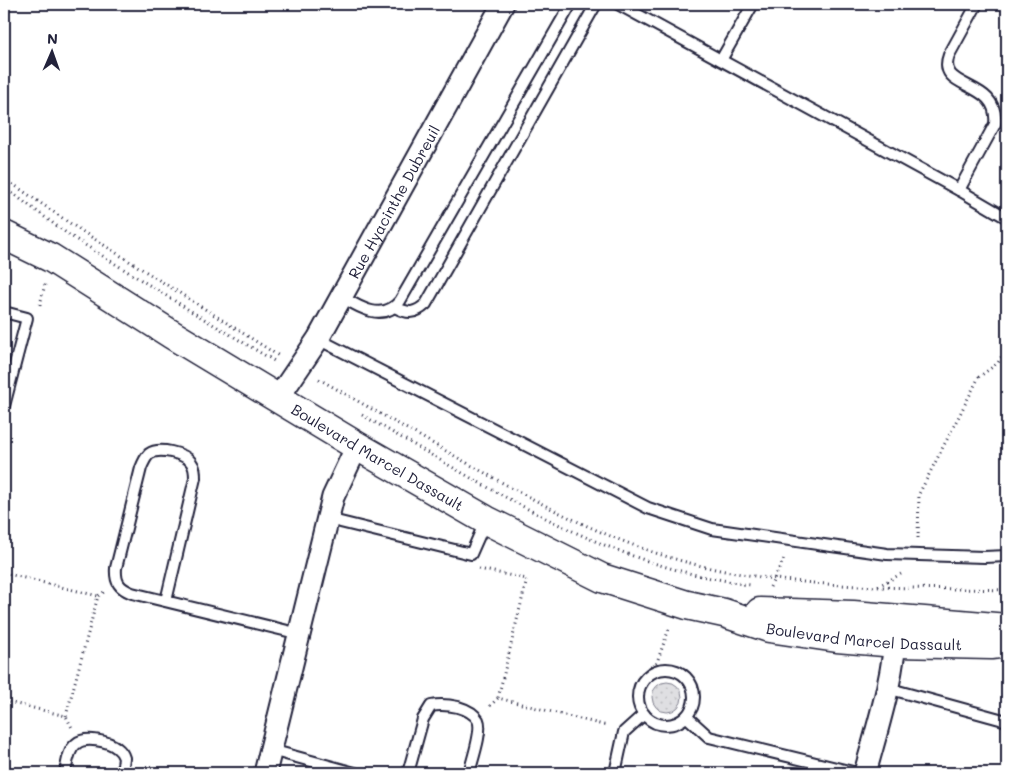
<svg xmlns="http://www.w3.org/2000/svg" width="1011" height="777" font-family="Mali,sans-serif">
<defs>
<pattern id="grass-dots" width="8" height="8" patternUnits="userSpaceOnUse" patternTransform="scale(1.25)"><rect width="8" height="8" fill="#dfdfe2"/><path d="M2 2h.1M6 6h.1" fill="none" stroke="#bfbfc3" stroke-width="1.8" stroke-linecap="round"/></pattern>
</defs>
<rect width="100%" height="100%" fill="#fff"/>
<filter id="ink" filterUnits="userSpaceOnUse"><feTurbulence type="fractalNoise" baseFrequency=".02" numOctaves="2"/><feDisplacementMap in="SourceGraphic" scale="10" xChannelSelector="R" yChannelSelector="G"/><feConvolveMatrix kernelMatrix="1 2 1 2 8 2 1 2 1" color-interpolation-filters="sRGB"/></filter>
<g filter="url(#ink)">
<circle fill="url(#grass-dots)" stroke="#80808e" cx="667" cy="697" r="15"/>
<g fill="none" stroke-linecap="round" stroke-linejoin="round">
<defs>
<g id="service">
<path d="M 618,4 L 959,190 L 995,124 C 1000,78 935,92 949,55 L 977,4"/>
<polyline points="721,60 753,4"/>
<polyline points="959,190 1007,218"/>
<path d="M 342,297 C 360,308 383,322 400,301 L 571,4"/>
<path d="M 395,307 C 408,314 415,314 426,304 L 596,4"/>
<polyline points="4,312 27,318 4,406"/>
<polyline points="318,339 648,508 712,529 887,554 984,557 1007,556"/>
<polyline points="328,519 471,554 486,520"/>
<path d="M 166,601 L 195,478 C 195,472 195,467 191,462 C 184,453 159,447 149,454 C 145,458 143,463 141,468 L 116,568 C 115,582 119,588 132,593 L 300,634"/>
<circle cx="666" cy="697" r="28"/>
<polyline points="887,688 1007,721"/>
<polyline points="687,717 709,737 857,773"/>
<polyline points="271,750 355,773"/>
<path d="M 65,773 C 67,764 68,750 76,744 C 85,736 109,741 117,748 C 121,751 123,754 124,758 L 122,773"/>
<path d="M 408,773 L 423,719 L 431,706 C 441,704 449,705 458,707 C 465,709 474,713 478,720 C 483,730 472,761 469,773"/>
<polyline points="615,773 624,732 644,714"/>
</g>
<g id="minor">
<path id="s1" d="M 278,398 L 318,339 L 503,4"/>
<polyline points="265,773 333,497 357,446"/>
<path d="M 865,773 C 878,725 894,677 896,627"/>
</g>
<g id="secondary">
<path id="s2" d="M 4,235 L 51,258 L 171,334 L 357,446 L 486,520 L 602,578 L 687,605 L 724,613 L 769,628 L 837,638 L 896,643 L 991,645 L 1007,643"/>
<polyline points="760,612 853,615 1007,628"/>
</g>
</defs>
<use href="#service" stroke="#22223b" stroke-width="14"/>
<use href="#minor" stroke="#22223b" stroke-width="25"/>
<use href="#secondary" stroke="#22223b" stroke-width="31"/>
<g stroke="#22223b" stroke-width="3" stroke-dasharray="1 4" stroke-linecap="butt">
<polyline points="4,178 77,228 279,356"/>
<polyline points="4,187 69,235 194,313 276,362"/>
<polyline points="40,305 45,284"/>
<path d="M 319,379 C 368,407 418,435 467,463 C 524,495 582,527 644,549 C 758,590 887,587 1007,590"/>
<path d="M 362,415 C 472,477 585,553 711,578 C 725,580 738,584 752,585"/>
<polyline points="918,538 919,494 979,377 998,363 1007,346"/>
<polyline points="479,569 527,579 498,698"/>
<polyline points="4,573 98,596"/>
<polyline points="878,586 901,574"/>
<polyline points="770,587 785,557"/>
<polyline points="653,673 670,626"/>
<polyline points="4,701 66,716 72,728"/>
<polyline points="490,706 498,698 607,726"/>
<polyline points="66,716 98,596 104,592"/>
</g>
<use href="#service" stroke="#fff" stroke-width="10"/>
<use href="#minor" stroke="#fff" stroke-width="21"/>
<use href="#secondary" stroke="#fff" stroke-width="28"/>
</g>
</g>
<g text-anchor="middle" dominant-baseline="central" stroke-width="4" stroke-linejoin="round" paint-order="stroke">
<g font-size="15" fill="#22223b" stroke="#fff">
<text stroke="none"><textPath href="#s1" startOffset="228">Rue Hyacinthe Dubreuil</textPath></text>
<text stroke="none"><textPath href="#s2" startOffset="435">Boulevard Marcel Dassault</textPath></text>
<text stroke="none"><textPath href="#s2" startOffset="960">Boulevard Marcel Dassault</textPath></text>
</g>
</g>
<rect width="1011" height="777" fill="none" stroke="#fff" stroke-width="20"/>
<rect x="10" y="10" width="991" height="757" fill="none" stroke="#22223b" stroke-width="2" filter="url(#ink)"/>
<g transform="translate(52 52) rotate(2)" stroke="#ffffff" stroke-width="4" paint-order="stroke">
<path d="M0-4L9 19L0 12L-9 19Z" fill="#22223b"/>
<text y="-8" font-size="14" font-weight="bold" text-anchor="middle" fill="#22223b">N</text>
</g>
</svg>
